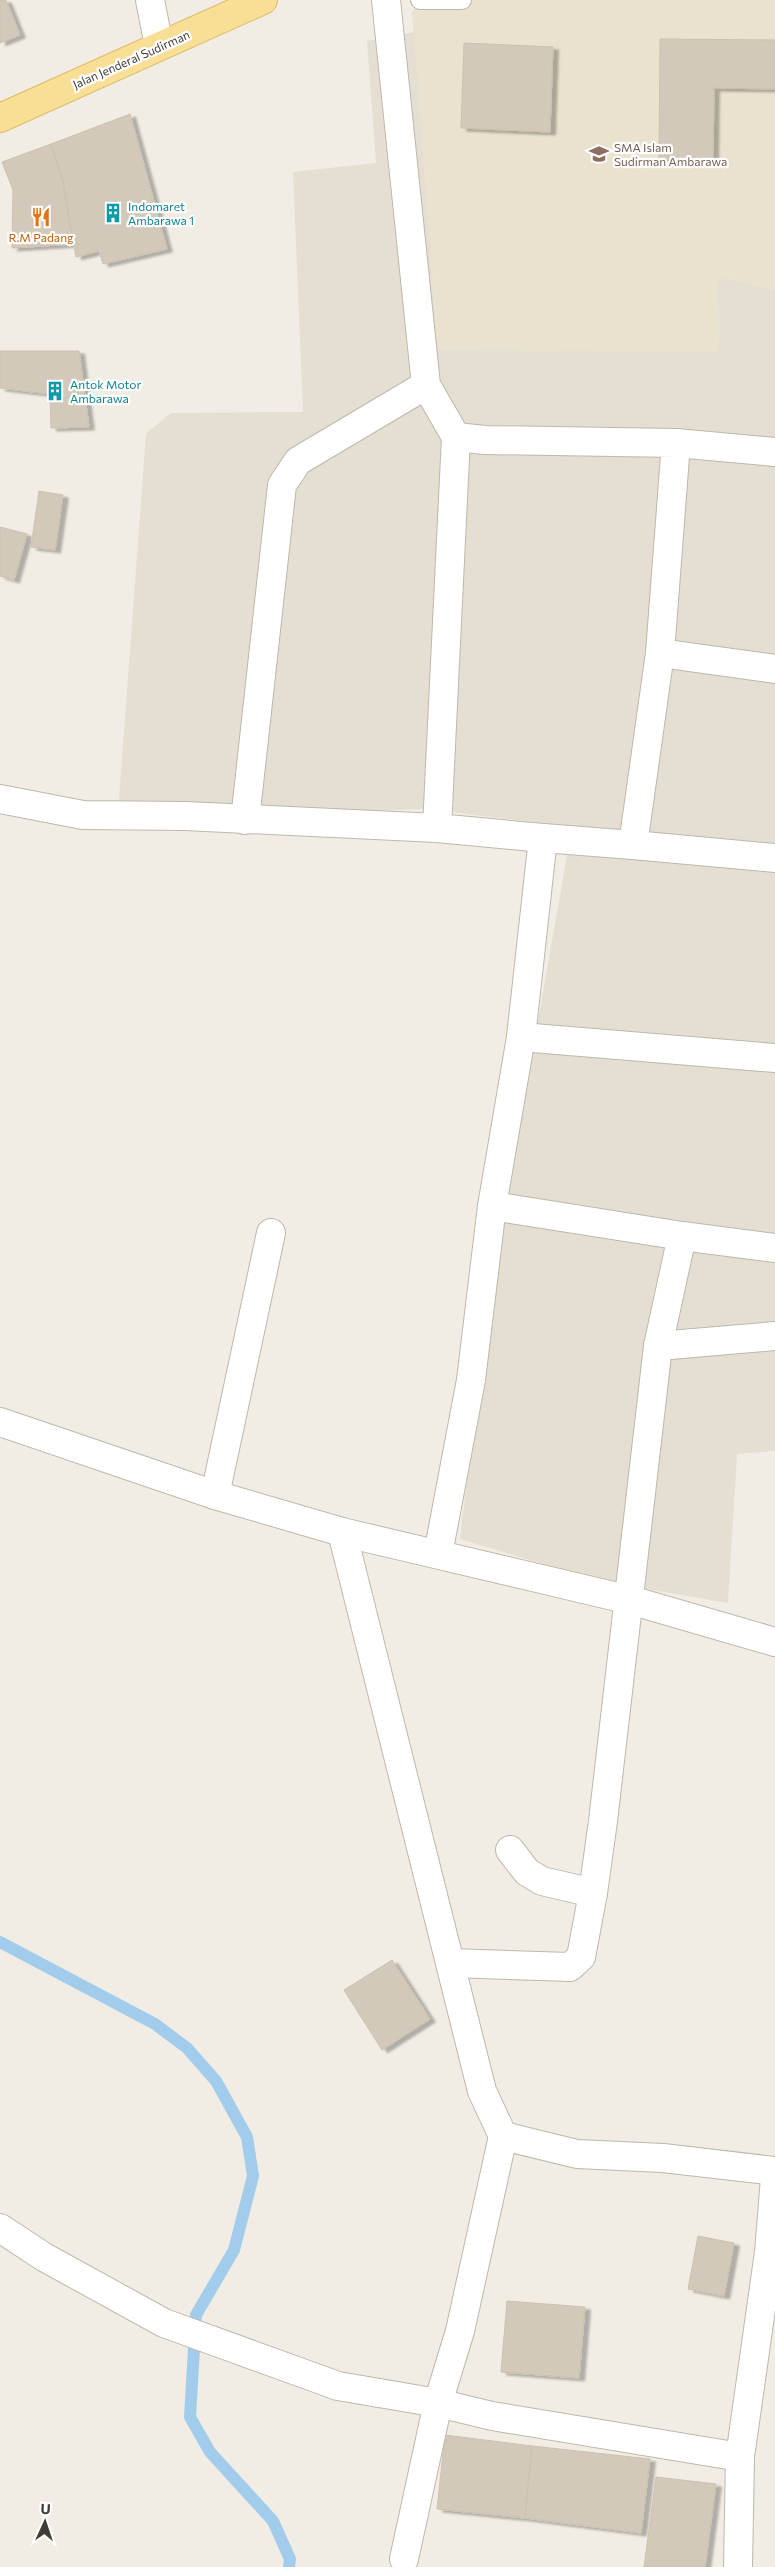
<svg xmlns="http://www.w3.org/2000/svg" width="775" height="2567" font-family="Commissioner,sans-serif">
<defs>
<filter id="shadow"><feDropShadow dx="5.5" dy="3" stdDeviation="1" flood-color="#0004"/></filter>
</defs>
<rect width="100%" height="100%" fill="#f1ede4"/>
<polygon fill="#e4dfd2" points="414,32 438,350 719,351 718,277 775,290 775,1451 737,1454 728,1603 600,1581 460,1539 487,1312 572,827 426,809 286,814 118,812 146,434 171,413 303,412 293,172 376,163 367,41"/>
<polygon fill="#e9e2ce" points="423,0 775,0 775,290 718,277 719,352 438,350 412,12"/>
<g fill="none" stroke-linecap="round" stroke-linejoin="round">
<polyline stroke="#a2cceb" stroke-width="12" points="0,1942 155,2024 187,2048 216,2081 247,2137 253,2176 234,2250 196,2315 190,2417 210,2452 273,2521 290,2559 289,2567"/>
</g>
<g fill="#d2c9ba" stroke="#ccc1ad" filter="url(#shadow)">
<polygon points="0,0 6,0 20,35 0,43"/>
<polygon points="660,39 775,40 775,89 714,88 713,159 659,159"/>
<polygon points="464,43 553,47 550,132 461,128"/>
<polygon points="130,114 167,249 103,264 99,251 76,257 63,182 51,144"/>
<polygon points="51,144 63,182 73,244 12,248 13,190 2,162"/>
<polygon points="0,351 79,351 89,427 51,428 50,394 0,388"/>
<polygon points="39,491 63,495 55,550 31,547"/>
<polygon points="0,527 27,534 14,580 0,576"/>
<polygon points="392,1960 430,2019 382,2050 344,1990"/>
<polygon points="698,2236 734,2243 724,2296 688,2289"/>
<polygon points="507,2301 585,2307 579,2378 501,2372"/>
<polygon points="445,2435 532,2446 525,2518 437,2509"/>
<polygon points="532,2446 650,2459 641,2533 525,2518"/>
<polygon points="656,2477 716,2484 705,2567 644,2567"/>
</g>
<g fill="none" stroke-linecap="round" stroke-linejoin="round">
<defs>
<polyline id="service" points="420,0 462,0"/>
<g id="minor">
<polyline points="150,0 159,46"/>
<polyline points="386,0 426,385 456,437 437,828 543,838 521,1037 492,1206 471,1380 438,1554"/>
<polyline points="456,437 485,440 676,443 660,653 633,845 543,838"/>
<polyline points="676,443 775,452"/>
<polyline points="660,653 775,669"/>
<polyline points="0,799 83,815 185,816 437,828"/>
<polyline points="245,820 282,485 298,461 426,385"/>
<polyline points="633,845 775,858"/>
<polyline points="521,1037 775,1058"/>
<polyline points="682,1236 775,1248"/>
<polyline points="658,1346 775,1336"/>
<polyline points="215,1495 271,1233"/>
<polyline points="342,1532 482,2091 503,2136 577,2154 663,2158 775,2171"/>
<polyline points="510,1850 527,1872 542,1881 593,1893"/>
<polyline points="450,1963 570,1967 581,1957 593,1893 603,1821 658,1346 682,1236 492,1206"/>
<polyline points="503,2136 460,2331 438,2403 492,2416 740,2457"/>
<polyline points="0,2228 44,2257 164,2323 338,2386 438,2403 404,2559"/>
<polyline points="738,2567 740,2457 769,2252 775,2178"/>
</g>
<polyline id="tertiary" points="0,1422 215,1495 342,1532 630,1600 775,1642"/>
<polyline id="primary" points="0,118 263,0"/>
</defs>
<use href="#service" stroke="#beb8aa" stroke-width="20"/>
<use href="#minor" stroke="#beb8aa" stroke-width="30"/>
<use href="#tertiary" stroke="#beb8aa" stroke-width="30"/>
<use href="#primary" stroke="#dcbc66" stroke-width="30"/>
<use href="#service" stroke="#fff" stroke-width="18"/>
<use href="#minor" stroke="#fff" stroke-width="28"/>
<use href="#tertiary" stroke="#fff" stroke-width="28"/>
<use href="#primary" stroke="#f9de95" stroke-width="28"/>
</g>
<defs>
<symbol id="school-bare" viewBox="-9 -9 18 18"><path d="M0-5L7-2L0 1L-7-2ZM-4 1L0 2.5L4 1V4Q0 6-4 4Z" fill="#8d6e63" stroke="#fff" stroke-width="2.5" paint-order="stroke"/></symbol>
<symbol id="building-bare" viewBox="-9 -9 18 18"><path d="M-4-6H4V6H1V3H-1V6H-4ZM-2.5-4.3h1.7v1.8h-1.7ZM.8-4.3h1.7v1.8H.8ZM-2.5-1h1.7V.8h-1.7ZM.8-1h1.7V.8H.8Z" fill="#0f9aa8" stroke="#fff" stroke-width="2.5" paint-order="stroke"/></symbol>
<symbol id="restaurant-bare" viewBox="-9 -9 18 18"><path d="M-5-6h1v4h1v-4h1v4h1v-4h1v5L-1.5 .5V6h-2V.5L-5-1ZM5-6V6H3V1.5H1.5Q1.5-4 5-6Z" fill="#e8710a" stroke="#fff" stroke-width="2.5" paint-order="stroke"/></symbol>
</defs>
<g fill-rule="evenodd">
<use href="#school-bare" x="585" y="140" width="28" height="28"/>
<use href="#building-bare" x="99" y="199" width="28" height="28"/>
<use href="#restaurant-bare" x="27" y="203" width="28" height="28"/>
<use href="#building-bare" x="41" y="377" width="28" height="28"/>
</g>
<g text-anchor="middle" dominant-baseline="central" stroke-width="4.5" stroke-linejoin="round" paint-order="stroke">
<g font-size="12" fill="#423d34" stroke="#fff">
<text transform="translate(131 59) rotate(-24)">Jalan Jenderal Sudirman</text>
</g>
<g font-size="12" fill="#785e54" stroke="#fff" text-anchor="start">
<text x="614" y="147">SMA Islam<tspan x="614" dy="14">Sudirman Ambarawa</tspan></text>
</g>
<g font-size="12" fill="#0d838f" stroke="#fff" text-anchor="start">
<text x="128" y="206">Indomaret<tspan x="128" dy="14">Ambarawa 1</tspan></text>
<text x="70" y="384">Antok Motor<tspan x="70" dy="14">Ambarawa</tspan></text>
</g>
<g font-size="12" fill="#c56008" stroke="#fff">
<text x="41" y="237">R.M Padang</text>
</g>
</g>
<g transform="translate(45 2522) rotate(3)" stroke="#ffffff" stroke-width="4" paint-order="stroke">
<path d="M0-4L9 19L0 12L-9 19Z" fill="#423d34"/>
<text y="-8" font-size="14" font-weight="bold" text-anchor="middle" fill="#423d34">U</text>
</g>
</svg>
